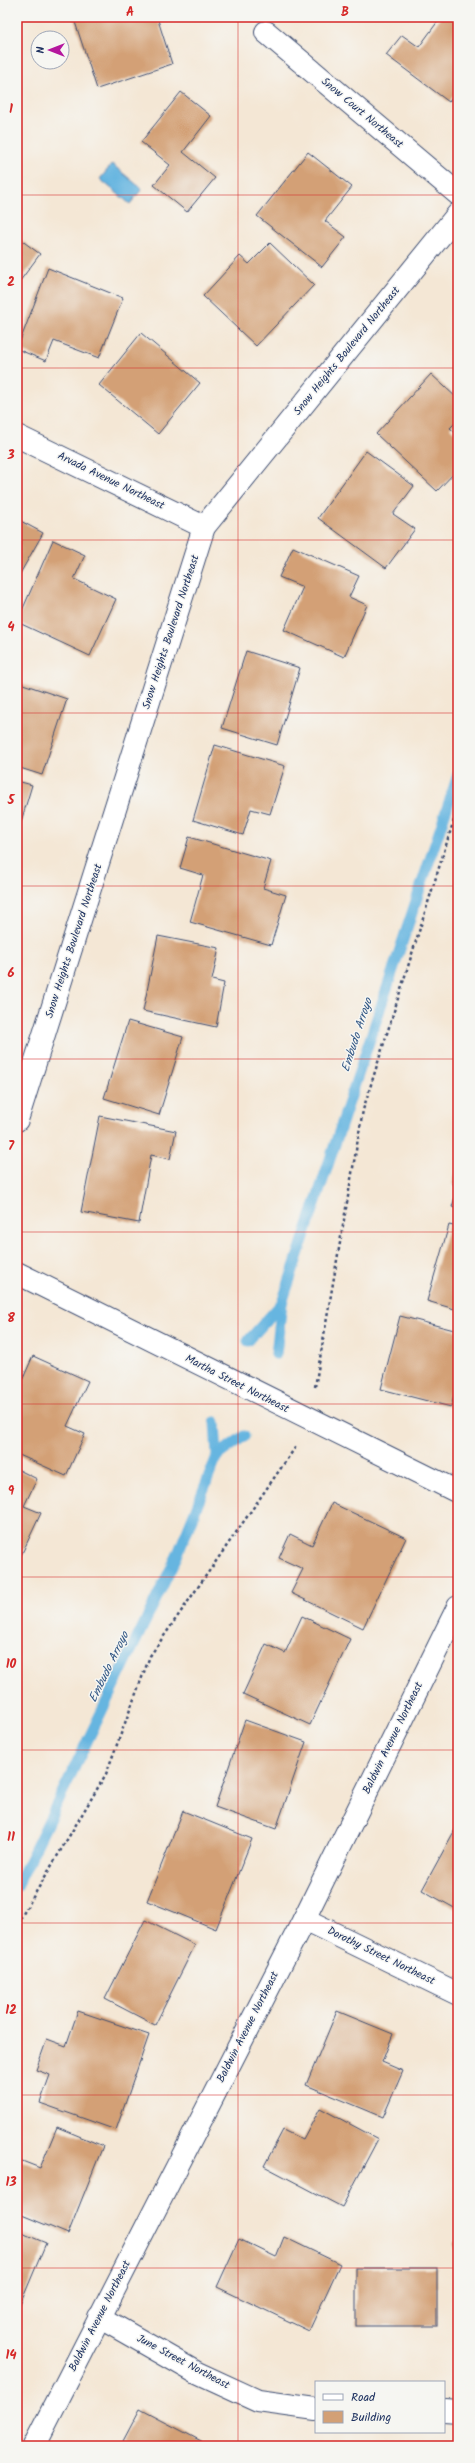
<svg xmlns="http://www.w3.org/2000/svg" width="475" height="2463" font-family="Kalam,sans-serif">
<rect width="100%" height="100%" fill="#f6f6f2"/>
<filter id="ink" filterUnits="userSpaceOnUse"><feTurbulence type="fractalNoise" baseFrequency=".025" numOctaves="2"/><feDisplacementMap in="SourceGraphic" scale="8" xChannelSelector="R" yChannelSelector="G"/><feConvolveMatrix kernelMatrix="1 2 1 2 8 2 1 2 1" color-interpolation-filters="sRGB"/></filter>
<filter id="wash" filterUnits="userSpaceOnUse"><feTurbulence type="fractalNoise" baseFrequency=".012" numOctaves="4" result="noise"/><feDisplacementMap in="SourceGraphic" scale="16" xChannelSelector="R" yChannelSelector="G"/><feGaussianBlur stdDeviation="0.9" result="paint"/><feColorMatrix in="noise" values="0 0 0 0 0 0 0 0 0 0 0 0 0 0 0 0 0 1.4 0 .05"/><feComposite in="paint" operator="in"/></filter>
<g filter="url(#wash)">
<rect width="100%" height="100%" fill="#f4e7d5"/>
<polygon fill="#66b5e0" stroke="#40729f" points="112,164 142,189 130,204 100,179"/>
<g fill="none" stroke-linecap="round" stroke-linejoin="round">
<g stroke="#66b5e0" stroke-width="11">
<polyline points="248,1341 282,1303"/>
<polyline points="276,1354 282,1303 458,775"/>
<polyline points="217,1456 244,1436"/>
<polyline points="17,1886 177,1556 217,1456 215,1422"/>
</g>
</g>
<g id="blocks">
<g fill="#d3a076">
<polygon points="81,17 157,17 172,64 97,89 74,19"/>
<polygon points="441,17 458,17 458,90 449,102 386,55 402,35 419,47"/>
<polygon points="181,92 211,116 183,152 215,178 187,212 154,185 170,165 141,142"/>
<polygon points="308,152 352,187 325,221 346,237 322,267 257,216"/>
<polygon points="17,237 40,254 17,285"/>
<polygon points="270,243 314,285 256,346 203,296 240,256 249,264"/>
<polygon points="48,268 123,298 99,358 54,341 46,361 17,349"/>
<polygon points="141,333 200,383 158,434 99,385"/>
<polygon points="431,374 458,399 458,420 450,428 458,435 458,469 437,491 376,434"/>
<polygon points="366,451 414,486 393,514 415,529 386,568 318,518"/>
<polygon points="17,519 43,533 17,579"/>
<polygon points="53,540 85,555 74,579 116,599 90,656 17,622"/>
<polygon points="293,547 359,576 349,597 367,605 344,657 284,630 303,587 279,577"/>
<polygon points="246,651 300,668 277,745 222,728"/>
<polygon points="17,682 67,699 42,775 17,767"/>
<polygon points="215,745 285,766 270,814 251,809 243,835 193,820"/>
<polygon points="17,781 32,785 17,835"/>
<polygon points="189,837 271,861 263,888 286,895 271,945 190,922 203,875 180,868"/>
<polygon points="158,936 219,948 212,980 224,983 216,1027 143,1011"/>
<polygon points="128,1021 183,1037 159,1115 104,1098"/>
<polygon points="100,1116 176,1131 170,1159 151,1155 139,1223 81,1212"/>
<polygon points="458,1167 458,1186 452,1184"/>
<polygon points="458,1187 458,1209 452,1207"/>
<polygon points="449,1225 458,1227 458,1310 427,1301"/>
<polygon points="400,1316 458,1331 458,1381 451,1407 381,1389"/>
<polygon points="33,1356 88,1381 67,1426 85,1434 66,1476 17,1454 17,1392"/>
<polygon points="17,1469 37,1479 24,1506 41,1513 17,1564"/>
<polygon points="332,1503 406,1538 363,1628 291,1593 303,1569 279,1558 290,1534 312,1545"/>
<polygon points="302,1616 350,1639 310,1725 243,1694 266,1644 285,1653"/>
<polygon points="245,1720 306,1742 276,1829 215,1807"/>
<polygon points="183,1811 252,1839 216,1929 147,1901"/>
<polygon points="457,1826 458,1826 458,1910 422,1890"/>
<polygon points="145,1920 195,1945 155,2025 105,1999"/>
<polygon points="78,2011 149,2035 116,2130 40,2103 50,2075 36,2070 47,2039 66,2046"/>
<polygon points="337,2011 393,2034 382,2062 403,2071 383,2117 306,2085"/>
<polygon points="320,2108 378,2139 342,2207 264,2166 283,2130 303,2140"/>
<polygon points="57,2127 103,2146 68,2234 17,2213 17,2159 40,2168"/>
<polygon points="17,2231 46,2243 17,2312"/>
<polygon points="284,2237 340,2264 309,2331 217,2287 239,2239 276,2257"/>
<rect x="455" y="2241" width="3" height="84"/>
<rect x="356" y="2268" width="81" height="58"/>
<polygon points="140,2409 203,2442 201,2446 131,2446 123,2441"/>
</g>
</g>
</g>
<g filter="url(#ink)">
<use href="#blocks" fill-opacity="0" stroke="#3c4b70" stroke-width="1"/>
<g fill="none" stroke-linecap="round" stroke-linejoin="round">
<defs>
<g id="minor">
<polyline points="266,32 458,194"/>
<polyline points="17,436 204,527"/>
<polyline points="17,1120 204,527 458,214"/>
<polyline points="17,1273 458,1492"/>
<polyline points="304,1919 458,1994"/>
<polyline points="99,2317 197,2373 258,2401 316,2409"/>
<polyline points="444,2410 458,2411"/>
<polyline points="34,2446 304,1919 458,1607"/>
</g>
</defs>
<use href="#minor" stroke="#3c4b70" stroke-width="24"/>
<g stroke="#3c4b70" stroke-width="2.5" stroke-dasharray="3 3" stroke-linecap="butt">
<polyline points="315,1387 363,1110 458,807"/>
<polyline points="17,1924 106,1774 150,1656 297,1445"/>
</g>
<use href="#minor" stroke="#fff" stroke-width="22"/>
</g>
</g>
<path fill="none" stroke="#d62828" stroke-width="1" stroke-opacity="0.55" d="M 238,17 L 238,2446M 17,195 L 458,195M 17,368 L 458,368M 17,540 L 458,540M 17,713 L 458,713M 17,886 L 458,886M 17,1059 L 458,1059M 17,1232 L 458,1232M 17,1404 L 458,1404M 17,1577 L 458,1577M 17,1750 L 458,1750M 17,1923 L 458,1923M 17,2095 L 458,2095M 17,2268 L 458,2268"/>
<g text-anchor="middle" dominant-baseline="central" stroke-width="3" stroke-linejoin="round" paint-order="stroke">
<g font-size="11" fill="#1b2f5e" stroke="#f6f6f2">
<text transform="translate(362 113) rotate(40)">Snow Court Northeast</text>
<text transform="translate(347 351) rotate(-51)">Snow Heights Boulevard Northeast</text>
<text transform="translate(111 481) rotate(26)">Arvada Avenue Northeast</text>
<text transform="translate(171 632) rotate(-72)">Snow Heights Boulevard Northeast</text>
<text transform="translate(74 941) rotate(-72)">Snow Heights Boulevard Northeast</text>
<text transform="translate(237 1384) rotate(27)">Martha Street Northeast</text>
<text transform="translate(393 1738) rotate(-64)">Baldwin Avenue Northeast</text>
<text transform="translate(381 1956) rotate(26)">Dorothy Street Northeast</text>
<text transform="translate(248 2027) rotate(-63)">Baldwin Avenue Northeast</text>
<text transform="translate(100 2316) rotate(-63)">Baldwin Avenue Northeast</text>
<text transform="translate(183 2362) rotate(28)">June Street Northeast</text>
</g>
<g font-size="12" font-style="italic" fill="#325785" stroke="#f6f6f2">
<text transform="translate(357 1035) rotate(-72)">Embudo Arroyo</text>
<text transform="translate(109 1667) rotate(-64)">Embudo Arroyo</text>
</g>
</g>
<rect width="475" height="2463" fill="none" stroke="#f6f6f2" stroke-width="44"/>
<rect x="315" y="2381" width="130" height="52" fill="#f6f6f2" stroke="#9ea6b7"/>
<rect x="323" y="2394" width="20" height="6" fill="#ffffff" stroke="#9ea6b7"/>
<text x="351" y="2401" font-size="12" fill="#1b2f5e">Road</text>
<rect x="323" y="2411" width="20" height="12" fill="#d3a076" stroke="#9ea6b7"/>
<text x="351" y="2421" font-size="12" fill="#1b2f5e">Building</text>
<g transform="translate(50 50) rotate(270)"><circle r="19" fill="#f6f6f2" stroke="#9ea6b7"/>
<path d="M0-3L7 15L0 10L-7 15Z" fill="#b5179e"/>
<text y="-6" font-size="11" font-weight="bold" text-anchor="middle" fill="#1b2f5e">N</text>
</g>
<rect x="22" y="22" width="431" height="2419" fill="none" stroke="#d62828" stroke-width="1.5"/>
<g font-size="13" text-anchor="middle" font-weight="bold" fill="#d62828">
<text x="130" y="16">A</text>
<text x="345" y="16">B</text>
<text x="11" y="113">1</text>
<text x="11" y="286">2</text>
<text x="11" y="459">3</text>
<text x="11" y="631">4</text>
<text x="11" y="804">5</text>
<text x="11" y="977">6</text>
<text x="11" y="1150">7</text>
<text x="11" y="1322">8</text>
<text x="11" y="1495">9</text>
<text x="11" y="1668">10</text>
<text x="11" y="1841">11</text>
<text x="11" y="2014">12</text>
<text x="11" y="2186">13</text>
<text x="11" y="2359">14</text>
</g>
</svg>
